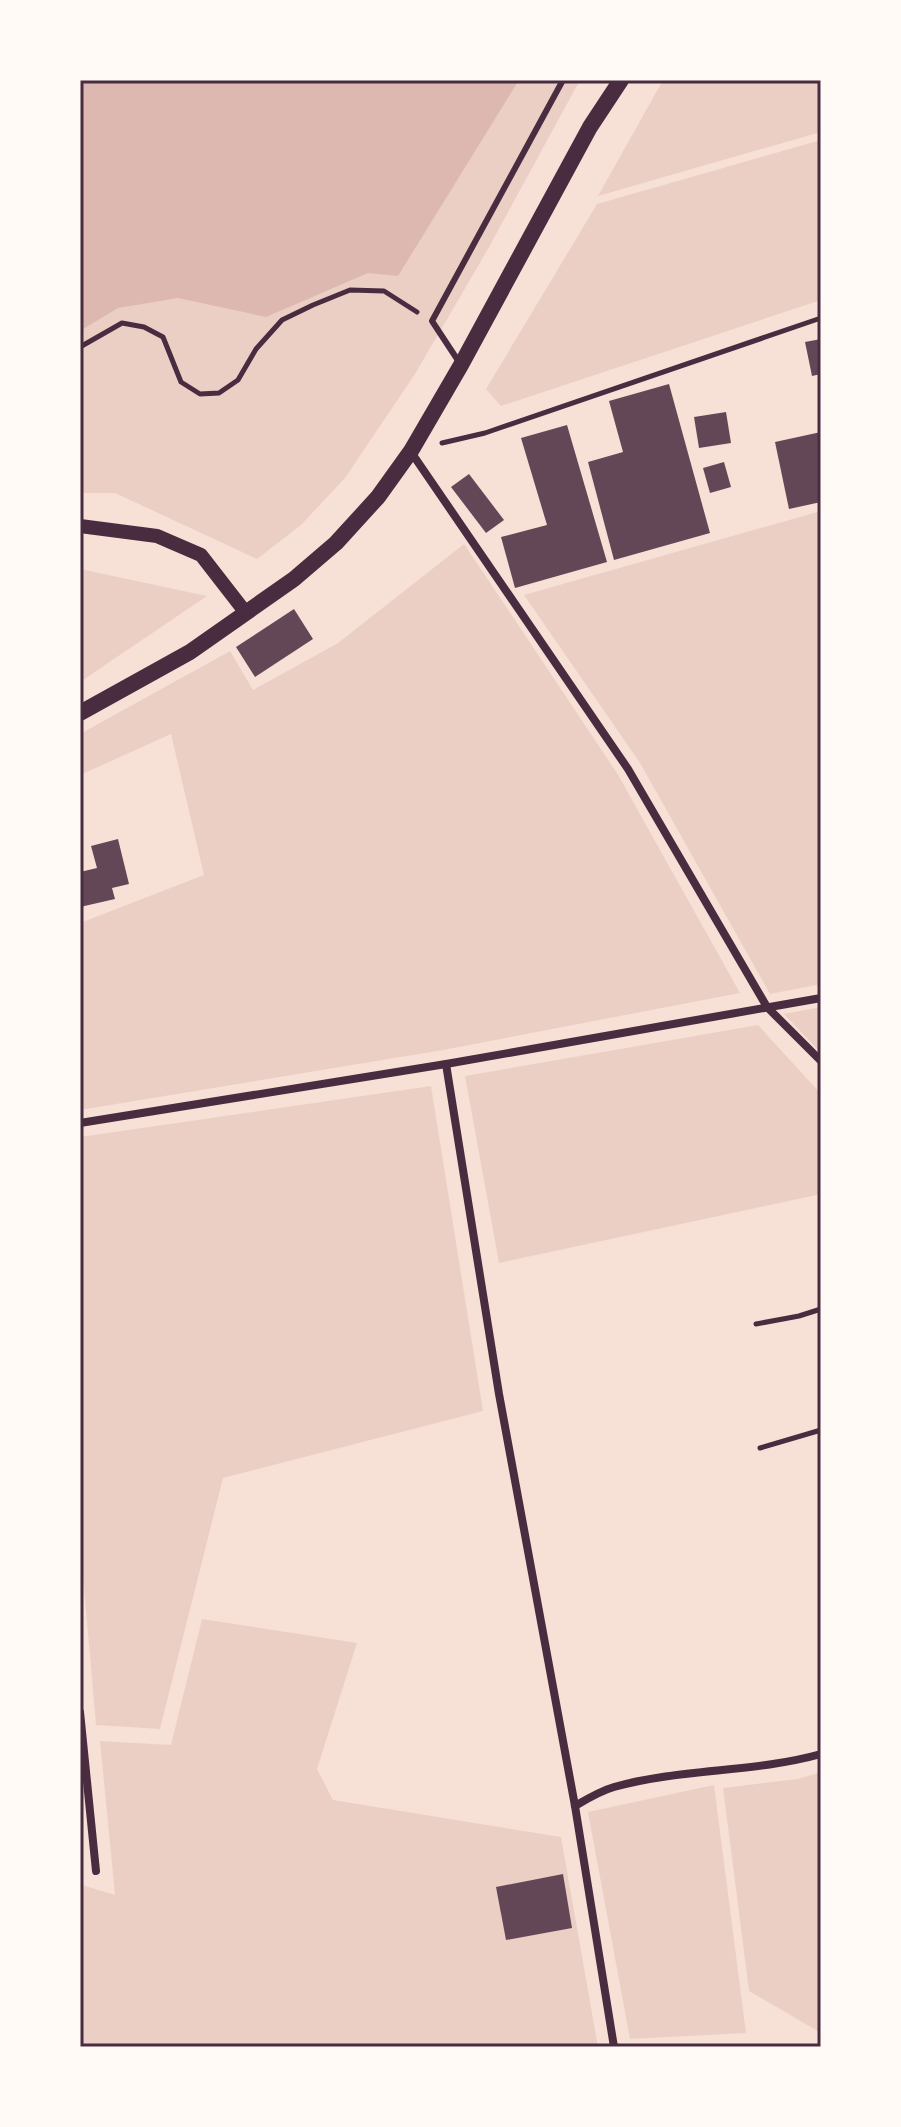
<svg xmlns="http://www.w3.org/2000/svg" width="901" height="2127" font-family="Roboto,sans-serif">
<rect width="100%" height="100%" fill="#f7e1d7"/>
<g fill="#ebcfc5">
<polygon points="80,80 580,80 488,249 415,374 345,478 301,525 257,559 115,493 80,493"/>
<polygon points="663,80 821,80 821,132 598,196"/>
<polygon points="821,140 821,300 501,406 486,389 597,204"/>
<polygon points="821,511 821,984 770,994 640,763 524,595"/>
<polygon points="464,544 617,773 740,993 443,1050 80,1110 80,923 204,875 171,734 80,775 80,734 230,651 253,690 338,643"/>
<polygon points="80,569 207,596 80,682"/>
<polygon points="821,1007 821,1053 784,1014"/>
<polygon points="758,1025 821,1094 821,1194 499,1263 465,1076"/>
<polygon points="431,1086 483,1411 223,1478 160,1729 96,1725 80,1541 80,1137"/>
<polygon points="202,1619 357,1643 317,1769 333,1800 561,1837 598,2047 80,2047 80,1859 82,1885 115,1895 100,1741 171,1745"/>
<polygon points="821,1772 821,2033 749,1991 723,1788 798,1779"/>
<polygon points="714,1785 746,2033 630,2039 588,1812"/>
</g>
<polygon fill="#dcb8b0" points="80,80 519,80 398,276 368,273 266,317 178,298 118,308 80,331"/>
<g fill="#644757">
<polygon points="821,339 821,374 812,376 805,342"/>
<polygon points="669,384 710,533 614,560 588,462 623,452 609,401"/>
<polygon points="726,412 731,443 699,448 694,417"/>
<polygon points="567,425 607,562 515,588 501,537 547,525 521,438"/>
<polygon points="821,432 821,502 789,509 775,442"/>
<polygon points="724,462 731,487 710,493 703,468"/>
<polygon points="469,474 504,520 486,533 451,487"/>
<polygon points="294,609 313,639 255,677 236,647"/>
<polygon points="118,839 129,884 112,888 115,899 80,907 80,872 97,868 91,846"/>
<polygon points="563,1874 572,1928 506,1940 496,1887"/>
</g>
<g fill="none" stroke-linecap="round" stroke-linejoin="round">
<g stroke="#4a2c40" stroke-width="5">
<polyline points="80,347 122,323 144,327 163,337 181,382 200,394 219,393 238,380 256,349 282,320 313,305 350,290 384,291 417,312"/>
<polyline points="442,443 485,433 821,318"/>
<polyline points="756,1324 799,1316 821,1309"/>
<polyline points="760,1448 821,1430"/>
</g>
<polyline stroke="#4a2c40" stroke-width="6" points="459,362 432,321 563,80"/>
<g stroke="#4a2c40" stroke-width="8">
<polyline points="411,452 628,769 767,1007 821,1061"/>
<polyline points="446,1064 499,1394 575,1806 614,2047"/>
<polyline points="80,1123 446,1064 821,998"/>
<polyline points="80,1712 96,1871"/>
<path d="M 575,1806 C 587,1799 600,1791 614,1787 C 682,1768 753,1773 821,1754"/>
</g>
<polyline stroke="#4a2c40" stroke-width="14" points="80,526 157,536 201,555 246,613"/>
<polyline stroke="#4a2c40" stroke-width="16" points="80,713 190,652 294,579 336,543 378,497 411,451 461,365 590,127 621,80"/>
</g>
<rect width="901" height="2127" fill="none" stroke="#fffaf5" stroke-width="164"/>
<rect x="82" y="82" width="737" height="1963" fill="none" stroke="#4a2c40" stroke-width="3"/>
</svg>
